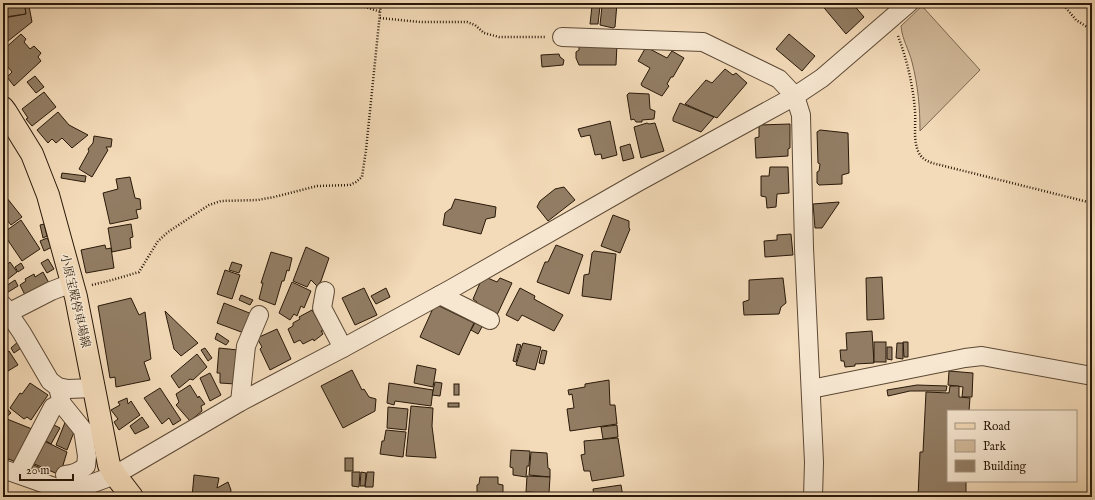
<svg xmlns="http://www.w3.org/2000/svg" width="1095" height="500" font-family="'IM FELL English','Noto Serif JP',serif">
<rect width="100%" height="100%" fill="#f3dab8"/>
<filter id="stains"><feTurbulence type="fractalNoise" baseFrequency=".005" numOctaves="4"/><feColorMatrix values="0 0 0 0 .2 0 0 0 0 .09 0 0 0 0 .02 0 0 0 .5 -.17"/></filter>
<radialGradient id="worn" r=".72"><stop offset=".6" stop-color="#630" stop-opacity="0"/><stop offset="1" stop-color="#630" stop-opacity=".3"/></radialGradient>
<path fill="#d1b99a" stroke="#7d6952" d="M 922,6 L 980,70 L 920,131 C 920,108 918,85 912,62 C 909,50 902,39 901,26 Z"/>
<g fill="#927d64" stroke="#291909">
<polygon points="3,3 27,3 27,6 25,7 26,14 5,17"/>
<polygon points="592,3 617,3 615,27 613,28 600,25 602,6"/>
<polygon points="820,3 852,3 864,17 846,34"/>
<polygon points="29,6 32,22 3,45 3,13 4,18 26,14 25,7"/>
<polygon points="592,6 600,6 598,24 590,24"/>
<polygon points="21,34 26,39 24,42 30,49 34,46 41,53 38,57 41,61 14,86 7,77 12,72 3,61 3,50"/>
<polygon points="789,34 815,56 802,71 776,49"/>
<polygon points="579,43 617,44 616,65 579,65 576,58 576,52 579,50"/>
<polygon points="646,47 667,58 672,51 684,58 673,77 671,77 667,84 669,86 662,96 642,86 641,84 650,68 638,61"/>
<polygon points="559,54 560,57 564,60 563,65 542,67 541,55"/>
<polygon points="725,69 733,75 736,73 747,83 717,118 685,104 706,80 712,83"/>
<polygon points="35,76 44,87 36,93 27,82"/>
<polygon points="44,92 56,107 32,126 26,119 28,118 22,109"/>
<polygon points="629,93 649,94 650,109 655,111 654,119 642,120 642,122 636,122 634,119 631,120 627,95"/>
<polygon points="680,103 714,117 701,132 673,121 673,118"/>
<polygon points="58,112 69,125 88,135 72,148 62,138 56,143 52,139 48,143 37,130"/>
<polygon points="610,121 617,155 602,159 601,154 595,155 590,135 581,137 578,129"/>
<polygon points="647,123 649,124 655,123 664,151 641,158 634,127"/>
<polygon points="790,124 790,148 788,149 788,156 756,158 755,138 759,137 759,125"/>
<polygon points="820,130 848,133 849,173 842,175 842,184 819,185 817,183 817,172 819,171 820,164 818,163 817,132"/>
<polygon points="94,136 112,139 111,147 106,147 108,150 92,177 79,169 89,151 88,149 93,143"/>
<polygon points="630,144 634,158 623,161 620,147"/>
<polygon points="770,167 788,167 789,193 777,194 776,207 767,208 766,197 761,196 761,176 769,176"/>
<polygon points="62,173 86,176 85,182 61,178"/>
<polygon points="130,177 135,198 140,199 141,209 136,210 138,218 110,224 103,193 118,189 116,179"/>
<polygon points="564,187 575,200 548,221 537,207 540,201 555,189"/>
<polygon points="3,193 22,217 11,225 3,215"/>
<polygon points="455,199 496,207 495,217 486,219 481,234 443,225 445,213 450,209 451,209"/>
<polygon points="839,202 839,203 822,228 815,228 813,204"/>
<polygon points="613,215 629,221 629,228 630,229 620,253 601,246"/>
<polygon points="21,220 40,249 22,261 3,233"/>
<polygon points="44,224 47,236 43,238 40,225"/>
<polygon points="131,224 133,237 130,238 131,248 112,252 108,228"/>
<polygon points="791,234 793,255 765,257 764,241 777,240 777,235"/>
<polygon points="47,238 52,247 44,251 40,241"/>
<polygon points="105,245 106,249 111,248 114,268 86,273 81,250"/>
<polygon points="556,245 583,255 569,294 537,282 545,262 548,262"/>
<polygon points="306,247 329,258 321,281 317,286 311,280 307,287 293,281"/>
<polygon points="594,251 616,254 611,300 582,296 584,275 589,274 592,253"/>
<polygon points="271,252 292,258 289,271 287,270 284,281 282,281 275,305 259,299 263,283 261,283"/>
<polygon points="48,259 54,269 47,273 41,263"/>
<polygon points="10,262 17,272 3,283 3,268"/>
<polygon points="232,262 242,265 239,273 229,270"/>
<polygon points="21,263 24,268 18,272 15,267"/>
<polygon points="225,270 240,275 232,299 217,294"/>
<polygon points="43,272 49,283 27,299 20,285 26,281 25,279 34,274 35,277"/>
<polygon points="483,276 497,282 500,278 512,283 497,315 475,305 477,302 473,299"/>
<polygon points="882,277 884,319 867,320 866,278"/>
<polygon points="783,278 786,303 781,307 779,314 744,315 743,302 749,300 749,280"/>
<polygon points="15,280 18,286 5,294 3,288"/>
<polygon points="292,282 311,291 304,308 301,306 297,316 294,314 290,320 279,313"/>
<polygon points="364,288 377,315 355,325 342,298"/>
<polygon points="386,288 390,297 376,304 371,296"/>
<polygon points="520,288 535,296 534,299 563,315 554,331 522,315 518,321 506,315"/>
<polygon points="241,295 253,300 250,305 239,300"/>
<polygon points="131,298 139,315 145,312 151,359 144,362 150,380 116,387 115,377 110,378 98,306"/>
<polygon points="224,303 252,314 244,333 217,323"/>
<polygon points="435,304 474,323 459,355 420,337"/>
<polygon points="312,310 324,331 321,331 323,334 314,341 313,339 303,344 300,340 294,343 288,329 293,326 293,323 300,319 299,317"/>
<polygon points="165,311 198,343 181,356 174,349"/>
<polygon points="476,321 483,325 478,334 471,330"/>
<polygon points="277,329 291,359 270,370 260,349 262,347 257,338"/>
<polygon points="872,331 874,363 855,364 855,366 845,367 844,361 841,361 840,350 847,350 846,333"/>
<polygon points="217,333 229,341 226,345 215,339"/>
<polygon points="20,340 24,346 14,353 11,348"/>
<rect x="874" y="342" width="12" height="20"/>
<polygon points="903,342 908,342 908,357 904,357"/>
<polygon points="523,343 541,347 535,370 516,365"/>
<polygon points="897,343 903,343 903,359 896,358"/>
<polygon points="517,344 521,345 516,362 513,361"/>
<polygon points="887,347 892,347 892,360 887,359"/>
<polygon points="205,348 212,358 208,361 201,350"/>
<polygon points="219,348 238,350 235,384 220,383 220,373 217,373"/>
<polygon points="542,350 547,351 544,364 539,363"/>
<polygon points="9,351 18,365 3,374 3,355"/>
<polygon points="197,354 207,367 193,380 190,379 179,388 171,376"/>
<polygon points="417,365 436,369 433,387 414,383"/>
<polygon points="352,370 362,390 364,389 369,397 376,399 375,411 343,428 321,386"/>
<polygon points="949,371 973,373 972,397 962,397 963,387 948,385"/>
<polygon points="210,373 221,395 210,401 200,378"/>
<polygon points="609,380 610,405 615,405 617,424 570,431 567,409 574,408 572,394 569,395 568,390 585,387 585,384"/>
<polygon points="435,382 442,383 440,396 432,395"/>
<polygon points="30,383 48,395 31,420 27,417 24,419 10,408 20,393 22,394"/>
<polygon points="389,383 433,390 431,406 395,401 394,405 387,403"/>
<rect x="454" y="384" width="5" height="11"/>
<polygon points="190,385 198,398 199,396 205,404 201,406 202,411 190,421 176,405 179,402 176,394"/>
<polygon points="917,385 947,386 946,391 910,391 888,396 887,390"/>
<polygon points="950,386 959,386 959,397 970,398 969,411 948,411 948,481 966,481 966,497 918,497 920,452 923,452 926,392 949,393"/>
<polygon points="160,388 181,420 173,425 169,418 162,424 144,398"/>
<polygon points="127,398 128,404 131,401 140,415 119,430 114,422 118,419 111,410 120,405 118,402"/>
<rect x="448" y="403" width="11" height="4"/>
<polygon points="3,404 11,413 3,420"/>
<polygon points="411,406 433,408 432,426 436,458 406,456"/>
<polygon points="388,407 408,409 406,430 387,428"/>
<polygon points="142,417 149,427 135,434 130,426"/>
<polygon points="7,419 32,429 19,463 3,457 3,425"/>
<polygon points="66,420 74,432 67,450 56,445"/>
<polygon points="52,424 60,428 51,444 43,439"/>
<polygon points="617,425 618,437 603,439 601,427"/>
<polygon points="386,430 406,432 403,457 380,454 382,441 384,441"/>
<polygon points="618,438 624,476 592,481 590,471 584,471 581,455 585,454 584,441"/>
<polygon points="44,441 67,452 60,475 32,463"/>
<polygon points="511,450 530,451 529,466 527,466 526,477 513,475 513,468 510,467"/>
<polygon points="531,452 547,453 548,468 550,469 550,477 529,475"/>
<rect x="345" y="458" width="8" height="13"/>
<polygon points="29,463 43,469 41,472 27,467"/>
<polygon points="352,472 360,472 359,487 352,486"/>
<polygon points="361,472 366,473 365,486 360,486"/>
<polygon points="367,472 374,472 373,487 365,487"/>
<polygon points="194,475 219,478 217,488 228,482 231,490 230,496 192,497"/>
<polygon points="527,476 550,477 549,493 526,492"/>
<polygon points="480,477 498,477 498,484 503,485 503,496 477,497 477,485 479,484"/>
<polygon points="621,485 623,497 594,497 593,489"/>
</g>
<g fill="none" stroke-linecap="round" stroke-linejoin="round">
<defs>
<g id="minor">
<polyline points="562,37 703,42 779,79 795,96 801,115 804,248 814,462 813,497"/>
<polyline points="325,291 322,308 343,348"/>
<polyline points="440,295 490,320"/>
<polyline points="3,305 22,333 50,381 58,387 68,389 94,388"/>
<polyline points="8,313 51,291 72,283"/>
<path d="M 58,387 L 62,404 L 83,430 L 87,456 L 86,466 C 79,472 74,474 65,475"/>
<polyline points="811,389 965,358 982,356 1092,376"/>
<polyline points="240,402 246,346 259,315"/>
<polyline points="3,469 57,488 72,491 115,475 240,402 343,348 451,289 638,182 795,96 822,78 909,3"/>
<polyline points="18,474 53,407 62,404"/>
</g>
<polyline id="major" points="3,108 6,112 32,154 48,195 76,297 109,465 115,475 132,497"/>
</defs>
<use href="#minor" stroke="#5c4935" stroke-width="20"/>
<use href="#major" stroke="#291909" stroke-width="24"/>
<g stroke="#291909" stroke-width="2.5" stroke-dasharray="1 2" stroke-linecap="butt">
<polyline points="353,3 381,12"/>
<polyline points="1062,3 1076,20 1092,30"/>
<polyline points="380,18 420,22 467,22 475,25 484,33 499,37 546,37"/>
<path d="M 898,36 C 907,60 913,85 915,111 C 916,125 913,138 918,151 C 921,158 925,160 932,163 L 1092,203"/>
<polyline points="92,285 112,280 139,272 158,241 168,232 209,205 221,201 258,200 274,197 317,186 350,185 356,182 362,177 366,150 381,3"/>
</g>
<use href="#minor" stroke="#f7e7d1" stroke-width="18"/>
<use href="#major" stroke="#f3dab8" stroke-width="22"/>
</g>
<g text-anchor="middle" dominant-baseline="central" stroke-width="3" stroke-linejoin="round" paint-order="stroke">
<g font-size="12" fill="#291909" stroke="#f7e7d1">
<text transform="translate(75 301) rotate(77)">小原宝殿停車場線</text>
</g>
</g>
<rect width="1095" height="500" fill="none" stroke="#f3dab8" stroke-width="16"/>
<rect x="4" y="4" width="1087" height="492" fill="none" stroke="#291909" stroke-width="2"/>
<rect x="8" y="8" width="1079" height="484" fill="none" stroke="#291909"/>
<rect x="947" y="410" width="130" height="72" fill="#f7e7d1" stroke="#a59581"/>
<rect x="955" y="423" width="20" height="6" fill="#f3dab8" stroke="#a59581"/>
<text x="983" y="430" font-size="12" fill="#291909">Road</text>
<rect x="955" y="440" width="20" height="12" fill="#d1b99a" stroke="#a59581"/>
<text x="983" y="450" font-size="12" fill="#291909">Park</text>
<rect x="955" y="460" width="20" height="12" fill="#927d64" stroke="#a59581"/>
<text x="983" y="470" font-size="12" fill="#291909">Building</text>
<path d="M20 474v6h53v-6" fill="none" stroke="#291909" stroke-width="2"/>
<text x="26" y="474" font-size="12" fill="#291909" stroke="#f7e7d1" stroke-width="3" paint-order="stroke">20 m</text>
<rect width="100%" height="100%" filter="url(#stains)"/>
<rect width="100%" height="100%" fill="url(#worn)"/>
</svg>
